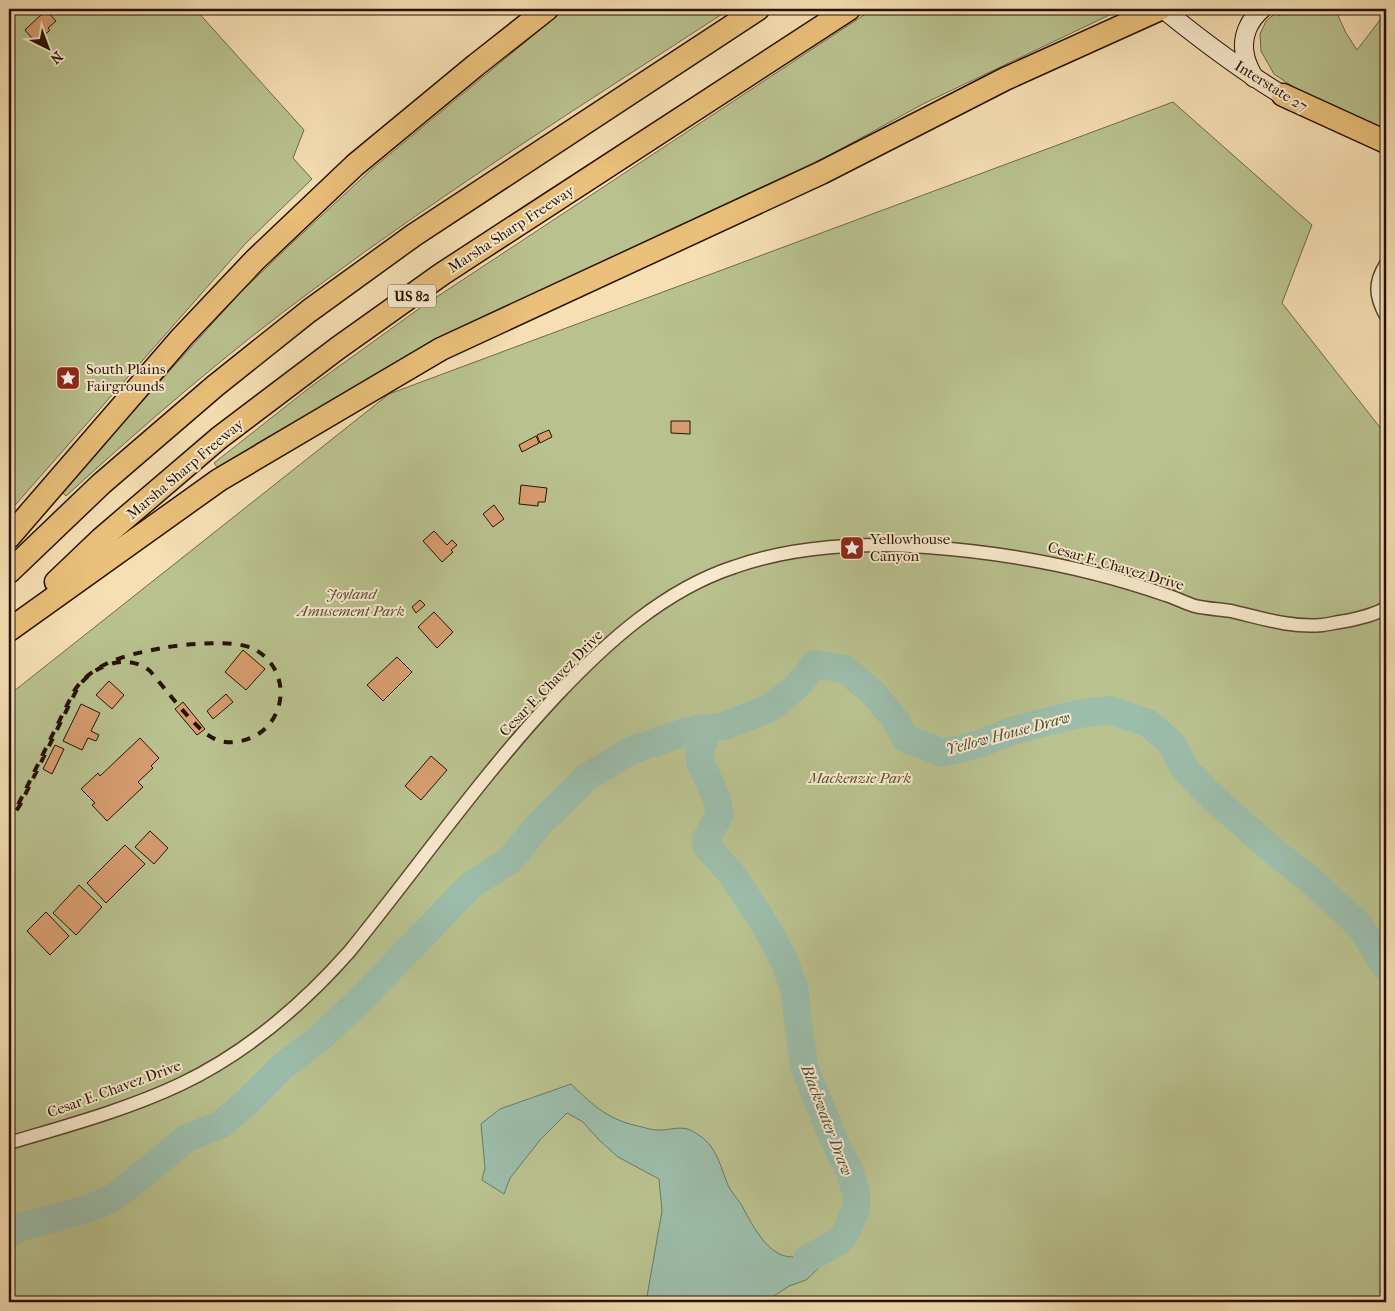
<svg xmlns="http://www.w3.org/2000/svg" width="1395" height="1311" font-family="'IM FELL French Canon',serif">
<rect width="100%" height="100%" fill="#f5dfb3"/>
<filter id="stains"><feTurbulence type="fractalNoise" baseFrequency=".004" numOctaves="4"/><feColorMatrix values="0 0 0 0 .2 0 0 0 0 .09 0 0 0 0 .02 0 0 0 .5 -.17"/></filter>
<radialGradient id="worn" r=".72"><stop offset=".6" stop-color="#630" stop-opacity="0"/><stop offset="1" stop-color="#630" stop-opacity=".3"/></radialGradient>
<g fill="#b9c28f" stroke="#706a48">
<polygon points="9,9 195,9 304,130 293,158 312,179 246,243 9,512"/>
<path d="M 565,9 L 730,9 C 590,100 448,189 314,289 C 227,353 145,424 66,496 L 61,491 L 239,294 L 291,244 L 373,168 Z"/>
<polygon points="873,9 1122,9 925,103 826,157 662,234 562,285 410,356 261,441 218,468 214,463 313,385 420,308"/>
<polygon points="1291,9 1335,9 1346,33 1357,50 1386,12 1386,138 1328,110 1274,74 1261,51 1260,34 1266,21 1277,12 1279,16"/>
<polygon points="1173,102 1312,225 1282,303 1386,435 1386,1302 9,1302 9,695 389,394"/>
</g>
<path fill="#9cbdab" stroke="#6d7867" d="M 571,1084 C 595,1107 608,1120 642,1127 C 646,1128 652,1130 657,1130 C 668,1131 683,1124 694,1132 C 699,1135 705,1139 709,1144 C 719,1156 722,1171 728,1185 C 731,1192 737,1198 741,1204 C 751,1222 767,1257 792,1257 C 809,1257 823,1245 839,1241 L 839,1249 L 806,1280 L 789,1286 L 765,1302 L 646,1302 L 662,1211 L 659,1179 L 618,1157 L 598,1139 L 583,1122 L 567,1113 L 540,1140 L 510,1178 L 504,1194 L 482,1180 L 485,1168 L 481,1124 L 500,1109 Z"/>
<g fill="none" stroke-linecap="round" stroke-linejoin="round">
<g stroke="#9cbdab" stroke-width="28">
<polyline points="699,729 705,737 699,753 700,762 717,799 720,814 706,839 707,847 733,876 765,925 784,960 794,988 804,1067 839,1152 850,1172 856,1193 856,1208 846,1233 839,1241 807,1259"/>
<polyline points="9,1233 24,1226 85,1210 115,1197 187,1138 220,1125 247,1102 283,1066 320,1038 362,998 471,885 510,860 541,822 587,777 630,751 685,732 724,726 770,708 797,686 815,664 844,669 871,691 895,719 905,738 943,753 979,744 1014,730 1078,714 1109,710 1148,723 1171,743 1185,769 1210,795 1278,855 1308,878 1359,925 1386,967"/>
</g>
</g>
<g fill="#d69d6f" stroke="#271102">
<polygon points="46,10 56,21 48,28 50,30 36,43 25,30"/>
<polygon points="671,421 690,421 690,434 671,433"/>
<polygon points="549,430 552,437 540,443 537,435"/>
<polygon points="536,436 539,443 522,452 519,445"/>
<polygon points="521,485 547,488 545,502 538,502 538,506 519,504"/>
<polygon points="494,505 504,519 493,527 483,514"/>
<polygon points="434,531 447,545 452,540 457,545 451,550 453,552 442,562 423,541"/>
<polygon points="420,600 425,605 416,613 412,607"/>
<polygon points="434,612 453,632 437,648 418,627"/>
<polygon points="243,650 265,669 246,690 225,672"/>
<polygon points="397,657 412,672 383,701 367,685"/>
<polygon points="109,681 124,695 112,709 96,695"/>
<polygon points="226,694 233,702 213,719 207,711"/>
<polygon points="183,702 205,729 197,735 175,709"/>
<polygon points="81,704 100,713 91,731 99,735 96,741 88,738 82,750 63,741"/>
<polygon points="140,738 159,758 151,766 153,768 138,782 143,787 107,821 92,805 95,803 81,789 98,773 100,776"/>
<polygon points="55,745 64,749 52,774 43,769"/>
<polygon points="431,756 447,770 421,800 405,786"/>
<polygon points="150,831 168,848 154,864 135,847"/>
<polygon points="125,845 145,864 106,903 87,883"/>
<polygon points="79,885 102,907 76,935 53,913"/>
<polygon points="46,912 69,936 50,955 27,931"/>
</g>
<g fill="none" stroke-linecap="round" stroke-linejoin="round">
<defs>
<g id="minor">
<path d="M 1386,264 C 1374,283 1375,296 1386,316"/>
<path d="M 9,1143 C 66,1126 126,1110 181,1084 C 246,1053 302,1005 349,952 C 419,866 482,775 557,695 C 606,643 664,590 734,567 C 793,546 865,542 927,547 C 1009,553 1089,568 1166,595 C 1176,598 1185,603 1195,606 C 1207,609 1219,609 1231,611 C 1261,618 1291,628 1322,625 C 1330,624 1338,622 1346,621 C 1360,618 1374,615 1386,608"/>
</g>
<g id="secondary">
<path d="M 1163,9 C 1205,43 1247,75 1294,102"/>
<path d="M 1254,78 C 1251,71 1246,63 1245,55 C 1241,37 1249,20 1262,9"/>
</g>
<g id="motorway">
<polyline points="1283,95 1386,142"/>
<polyline points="9,537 182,337 255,260 355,165 476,65 547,9"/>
<polyline points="9,572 101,484 215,386 309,311 414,235 758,9"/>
<polyline points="56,582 101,539 219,438 338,348 442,274 849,9"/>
<polyline points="9,630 219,480 441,349 821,173 1005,79 1160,9"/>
</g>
</defs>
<use href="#minor" stroke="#5a442e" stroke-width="15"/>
<use href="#secondary" stroke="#271102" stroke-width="20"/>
<use href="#motorway" stroke="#271102" stroke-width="25"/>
<use href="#minor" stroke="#f8eace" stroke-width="12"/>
<use href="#secondary" stroke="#f8eace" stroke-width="18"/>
<use href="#motorway" stroke="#eac07a" stroke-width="22"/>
<path stroke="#271102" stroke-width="4" stroke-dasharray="9 9" stroke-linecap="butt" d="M 9,820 L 19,803 L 74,691 C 94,661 130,654 163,648 C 184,644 235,639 254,649 C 295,671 287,731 241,741 C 232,743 224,743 215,739 C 198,733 164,687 150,671 C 127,652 94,665 78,687 L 20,805 L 9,822"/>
</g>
<defs>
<symbol id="sight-square" viewBox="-11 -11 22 22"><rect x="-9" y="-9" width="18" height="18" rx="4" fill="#8f2418" stroke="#f8eace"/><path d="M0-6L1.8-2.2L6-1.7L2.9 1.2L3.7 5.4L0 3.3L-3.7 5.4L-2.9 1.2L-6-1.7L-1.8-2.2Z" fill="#fff"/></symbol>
</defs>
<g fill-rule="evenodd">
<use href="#sight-square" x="54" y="364" width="28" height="28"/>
<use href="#sight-square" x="838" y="534" width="28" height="28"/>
</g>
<g text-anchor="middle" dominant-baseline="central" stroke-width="4" stroke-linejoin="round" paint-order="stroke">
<rect fill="#f8eace" stroke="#66523f" stroke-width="1" x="388" y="284.5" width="48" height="23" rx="4"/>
<g font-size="14" font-weight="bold" fill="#271102">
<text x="412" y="296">US 82</text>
</g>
<g font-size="15" fill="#271102" stroke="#f8eace">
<text transform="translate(1271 86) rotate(32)">Interstate 27</text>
<text transform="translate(511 229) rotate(-33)">Marsha Sharp Freeway</text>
<text transform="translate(185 469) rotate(-40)">Marsha Sharp Freeway</text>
<text transform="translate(1116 566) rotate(16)">Cesar E. Chavez Drive</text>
<text transform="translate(551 683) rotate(-46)">Cesar E. Chavez Drive</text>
<text transform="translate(114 1089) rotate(-20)">Cesar E. Chavez Drive</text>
</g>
<g font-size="15" fill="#271102" stroke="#f8eace" text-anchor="start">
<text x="86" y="369">South Plains<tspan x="86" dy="17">Fairgrounds</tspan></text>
<text x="870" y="539">Yellowhouse<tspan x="870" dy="17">Canyon</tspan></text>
</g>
<g font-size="15" font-style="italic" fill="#5a4f33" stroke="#f8eace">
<text x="351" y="594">Joyland<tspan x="351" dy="17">Amusement Park</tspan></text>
<text x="860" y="778">Mackenzie Park</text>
</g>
<g font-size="16" font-style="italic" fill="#504d3d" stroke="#f8eace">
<text transform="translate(1008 733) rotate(-15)">Yellow House Draw</text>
<text transform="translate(827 1120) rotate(69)">Blackwater Draw</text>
</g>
</g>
<rect width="1395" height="1311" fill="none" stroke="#f5dfb3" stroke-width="30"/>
<rect x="10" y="10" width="1375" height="1291" fill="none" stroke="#271102" stroke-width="2.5"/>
<rect x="15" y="15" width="1365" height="1281" fill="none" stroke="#271102"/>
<g transform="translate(48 48) rotate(138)" stroke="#f8eace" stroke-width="4" paint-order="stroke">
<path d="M0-4L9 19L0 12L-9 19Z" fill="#271102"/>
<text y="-8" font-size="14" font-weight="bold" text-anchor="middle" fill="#271102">N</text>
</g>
<rect width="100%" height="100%" filter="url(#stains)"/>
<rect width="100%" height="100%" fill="url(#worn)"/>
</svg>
